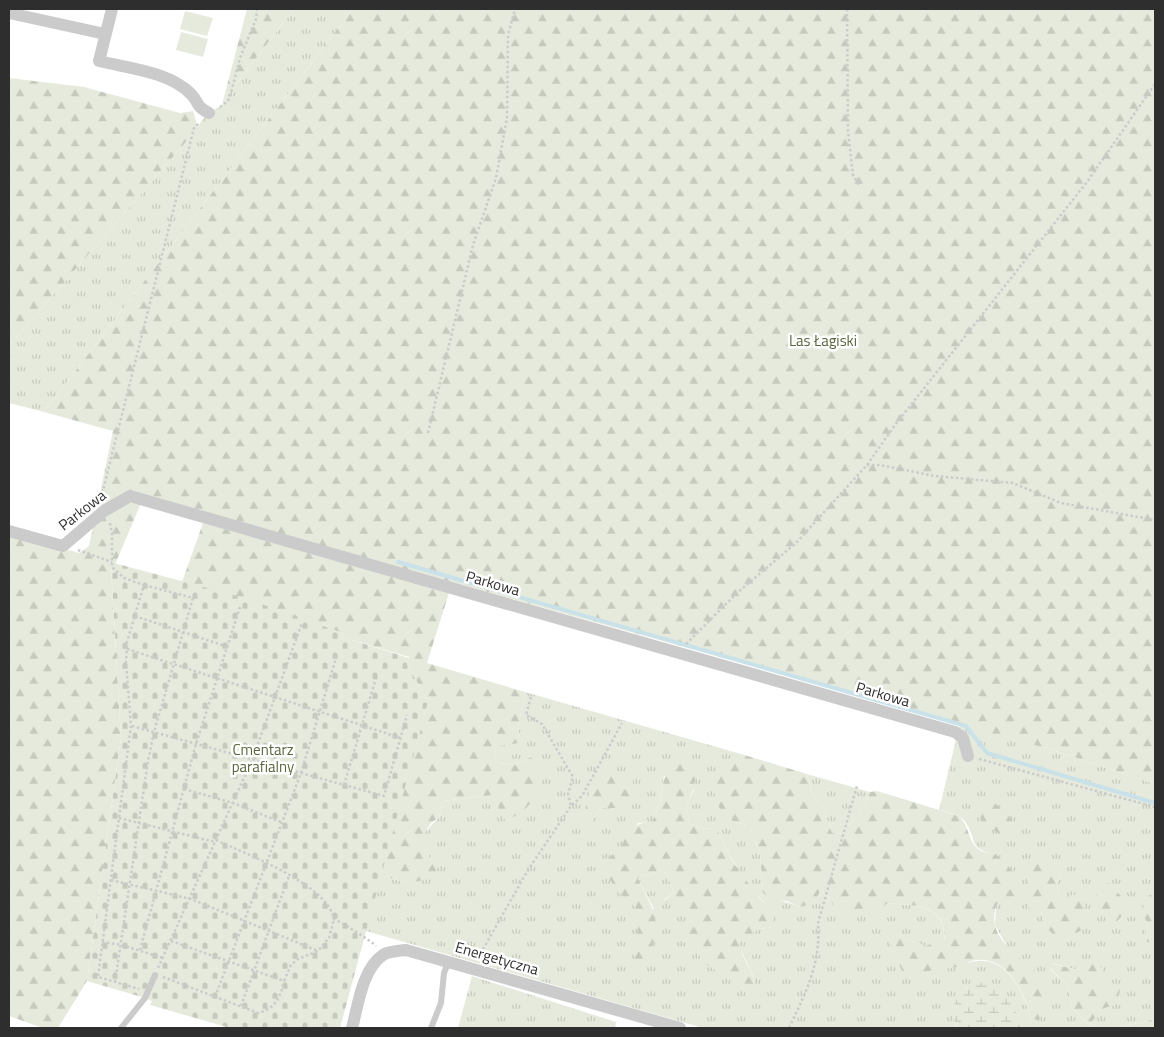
<svg xmlns="http://www.w3.org/2000/svg" width="1164" height="1037" font-family="'Titillium Web',sans-serif">
<defs>
<pattern id="grass-tufts" width="24" height="20" patternUnits="userSpaceOnUse" patternTransform="scale(1.25)"><rect width="24" height="20" fill="#e6eadc"/><path d="M3 7l-1-3M5 7V3M7 7l1-3M15 17l-1-3M17 17v-4M19 17l1-3" fill="none" stroke="#c6c9bd"/></pattern>
<pattern id="forest-firs" width="22" height="20" patternUnits="userSpaceOnUse" patternTransform="scale(1.25)"><rect width="22" height="20" fill="#e6eadc"/><path d="M5 1l3.5 6h-7zM16 11l3.5 6h-7z" fill="#c6c9bd"/></pattern>
<pattern id="wetland-marsh" width="20" height="14" patternUnits="userSpaceOnUse" patternTransform="scale(1.25)"><rect width="20" height="14" fill="#e6eadc"/><path d="M1 5h8M5 5V1M11 12h8M15 12V8" fill="none" stroke="#c6c9bd"/></pattern>
<pattern id="cemetery-stones" width="16" height="16" patternUnits="userSpaceOnUse" patternTransform="scale(1.25)"><rect width="16" height="16" fill="#e6eadc"/><path d="M2 7V4a2 2 0 0 1 4 0v3zM10 15v-3a2 2 0 0 1 4 0v3z" fill="#c6c9bd"/></pattern>
</defs>
<rect width="100%" height="100%" fill="#fff"/>
<g fill="url(#grass-tufts)" fill-rule="evenodd">
<path d="M 294,9 L 353,9 L 44,412 L 9,403 L 9,346 L 198,128 C 201,119 212,108 222,107 L 223,101 Z"/>
<path d="M 525,692 L 741,754 L 733,764 L 716,774 L 726,818 L 751,828 L 760,853 L 763,893 C 775,901 787,901 800,907 L 820,892 L 831,898 L 876,911 L 887,903 C 916,906 945,903 945,941 L 925,946 L 893,934 L 962,965 C 1002,948 1022,986 1031,1019 L 1040,978 L 1009,950 L 995,925 L 996,905 L 1014,897 L 999,857 C 963,845 981,844 964,820 C 959,814 946,812 939,810 L 960,723 L 1053,750 L 1155,784 L 1155,895 L 1150,895 L 1146,920 L 1147,942 L 1155,942 L 1155,1016 C 1147,1026 1132,1021 1122,1028 L 1025,1028 L 967,987 C 954,1001 952,1010 956,1028 L 703,1028 L 366,931 L 380,875 L 408,883 L 431,861 L 423,847 L 423,834 L 439,817 L 443,801 L 492,795 L 531,757 L 514,765 L 498,763 L 494,752 L 497,746 L 520,737 L 518,727 ZM 619,771 L 630,808 L 600,808 L 593,820 L 588,824 ZM 664,776 L 694,790 L 686,804 L 690,824 L 702,829 L 716,828 C 731,857 745,888 771,908 L 772,927 L 759,929 L 741,939 L 739,946 L 754,978 L 701,961 L 698,948 L 686,932 L 692,920 L 664,900 L 674,892 L 666,873 L 660,870 L 649,876 L 642,874 L 638,879 L 654,909 L 640,912 L 612,882 L 609,858 L 620,849 L 638,823 L 652,822 L 660,803 ZM 1061,873 L 1057,885 L 1059,897 L 1077,895 L 1047,929 L 1041,912 ZM 1087,961 L 1099,990 L 1121,987 L 1089,1025 L 1072,1008 L 1067,985 L 1050,969 L 1051,963 L 1077,970 Z"/>
<polygon points="807,774 870,792 859,816 838,834 832,833 822,807 813,797"/>
<polygon points="472,976 616,1022 615,1028 458,1028"/>
</g>
<g fill="url(#forest-firs)">
<polygon points="247,9 294,9 223,101"/>
<polygon points="353,9 1155,9 1155,784 1053,750 144,496 114,567 111,568 121,738 87,981 58,1028 43,1028 9,1016 9,533 79,553 89,546 113,431 44,412"/>
<polygon points="9,78 84,87 180,113 193,111 198,128 9,346"/>
<polygon points="203,523 449,593 427,663 525,692 518,727 520,737 518,743 497,746 494,752 498,763 514,765 531,757 542,780 540,792 521,814 505,820 492,795 443,801 439,817 431,823 423,835 423,847 437,872 434,878 408,883 380,875 428,702 407,664 409,657 342,637 343,633 182,582"/>
<path d="M 741,754 L 807,774 L 813,797 L 822,807 L 832,833 L 838,834 L 859,816 L 870,792 L 877,791 L 959,816 C 969,825 968,841 978,849 C 984,854 993,853 1000,857 C 1009,863 1024,888 1014,897 C 1009,901 1001,903 996,905 C 995,911 993,919 995,925 C 1000,949 1029,960 1040,978 C 1047,989 1050,1012 1038,1020 L 1031,1019 C 1025,994 1008,956 976,960 C 971,960 966,964 961,966 C 944,970 925,971 908,973 L 902,971 L 888,939 L 893,934 L 925,946 L 945,940 C 945,903 916,906 888,903 L 876,911 L 837,909 L 832,904 L 831,898 L 820,892 L 813,903 L 800,907 L 787,901 L 773,900 L 763,893 L 760,853 L 751,828 L 726,818 L 721,812 L 712,787 L 715,774 L 733,764 Z"/>
<path d="M 678,763 L 692,764 C 699,778 693,792 686,804 L 690,824 L 702,829 L 716,828 L 735,865 L 759,898 L 771,908 L 774,914 L 773,927 L 759,929 L 741,940 C 737,954 753,969 755,984 C 736,988 716,970 701,961 L 698,948 L 686,939 L 685,932 L 692,920 L 664,901 L 674,892 L 666,873 L 660,870 L 649,876 L 642,874 L 638,879 C 656,915 663,922 647,962 L 640,962 L 634,958 L 640,912 C 628,900 596,876 610,857 C 613,853 618,852 621,846 C 630,828 631,825 652,821 C 655,815 658,809 660,802 C 664,786 661,771 678,763 Z"/>
<path d="M 619,771 L 632,776 L 635,796 L 630,808 L 600,808 L 593,820 L 588,824 C 581,806 590,789 600,774 Z"/>
<polygon points="990,802 1005,809 1014,824 1011,831 998,833 983,824 980,816"/>
<path d="M 1030,861 L 1054,865 L 1061,873 L 1057,885 L 1059,897 L 1077,895 L 1082,899 C 1088,929 1089,933 1056,936 L 1047,929 L 1041,912 L 1029,908 L 1026,865 Z"/>
<polygon points="1108,883 1121,896 1124,914 1116,922 1105,918 1095,900 1097,888"/>
<polygon points="1150,895 1155,895 1154,943 1147,942 1146,920 1142,915 1145,898"/>
<polygon points="1087,960 1103,968 1102,980 1097,984 1099,989 1121,987 1116,1005 1104,1008 1089,1025 1072,1008 1067,985 1050,968 1050,963 1077,970"/>
<path d="M 1155,1016 L 1155,1028 L 1122,1028 C 1132,1021 1147,1026 1155,1016 Z"/>
</g>
<path fill="url(#wetland-marsh)" d="M 980,982 C 1009,989 1010,1006 1025,1028 L 956,1028 C 951,1005 955,990 980,982 Z"/>
<polygon fill="url(#cemetery-stones)" points="114,563 241,597 343,633 342,637 409,658 407,664 428,702 340,1028 230,1028 157,1007 150,1005 152,1001 145,998 87,981 121,738 111,567 114,567"/>
<g fill="#e6eadc">
<polygon points="185,11 213,18 207,36 180,29"/>
<polygon points="181,32 208,39 203,57 176,50"/>
</g>
<g fill="none" stroke-linecap="round" stroke-linejoin="round">
<polyline stroke="#c9e2e9" stroke-width="4" points="398,562 966,726 987,753 1155,803"/>
<g stroke="#cbcbcb" stroke-width="2.5" stroke-dasharray="2.5 2.5" stroke-linecap="butt">
<polyline points="847,9 848,131 853,175 859,185"/>
<polyline points="220,107 228,101 231,93 240,58 256,19 257,9"/>
<polyline points="428,433 473,245 496,178 507,118 508,35 515,9"/>
<polyline points="867,465 880,465 935,476 1013,483 1061,503 1155,520"/>
<polyline points="101,498 194,128 200,122"/>
<polyline points="110,523 112,533 112,567 124,578 144,585 127,642 126,662 131,726 98,977 139,989"/>
<polyline points="78,550 112,562"/>
<polyline points="135,616 228,647"/>
<polyline points="686,644 737,593 796,543 867,465 895,425 1087,182 1155,84"/>
<polyline points="127,649 401,738"/>
<polyline points="531,697 526,715 542,724 573,777 568,794 571,806"/>
<polyline points="132,726 384,796 407,715"/>
<polyline points="979,759 1155,807"/>
<polyline points="344,785 376,678"/>
<polyline points="184,789 233,803 283,823"/>
<polyline points="119,818 215,842"/>
<path d="M 216,840 C 248,855 327,884 334,919 C 339,921 372,941 376,946"/>
<polyline points="111,880 191,899 318,951"/>
<polyline points="171,941 284,981 291,965 298,959 318,951 329,938 334,919"/>
<polyline points="102,942 122,945 163,958"/>
<polyline points="140,950 196,744 240,607"/>
<polyline points="478,958 528,870 571,806 582,796 622,723"/>
<polyline points="158,968 252,760 302,623"/>
<path d="M 163,977 L 258,1013 C 276,1008 280,998 284,981"/>
<polyline points="115,982 148,761 154,732 193,598 144,585"/>
<polyline points="215,997 301,773 337,655"/>
<polyline points="241,1006 289,876"/>
<path d="M 789,1028 C 806,992 821,964 818,923 L 857,786"/>
</g>
<g stroke="#cbcbcb" stroke-width="6">
<polyline points="121,1028 145,998 155,975"/>
<polyline points="431,1028 441,1003 444,973 449,961"/>
</g>
<g stroke="#cbcbcb" stroke-width="12">
<path d="M 112,9 L 99,61 C 128,68 170,72 191,94 C 200,103 194,105 209,113"/>
<polyline points="9,13 105,34"/>
<polyline points="9,531 63,546 104,511 130,496 955,732 963,738 968,756"/>
<path d="M 352,1028 C 358,1006 362,969 383,955 C 389,951 399,951 406,950 L 680,1028"/>
</g>
</g>
<g text-anchor="middle" dominant-baseline="central" stroke-width="5" stroke-linejoin="round" paint-order="stroke">
<g font-size="15" fill="#58673e" stroke="#fff">
<text x="823" y="340">Las Łagiski</text>
<text x="263" y="749">Cmentarz<tspan x="263" dy="17">parafialny</tspan></text>
</g>
<g font-size="15" fill="#2e2e2e" stroke="#fff">
<text transform="translate(82 510) rotate(-38)">Parkowa</text>
<text transform="translate(493 583) rotate(16)">Parkowa</text>
<text transform="translate(883 694) rotate(16)">Parkowa</text>
<text transform="translate(497 958) rotate(16)">Energetyczna</text>
</g>
</g>
<rect width="1164" height="1037" fill="none" stroke="#2e2e2e" stroke-width="20"/>
</svg>
